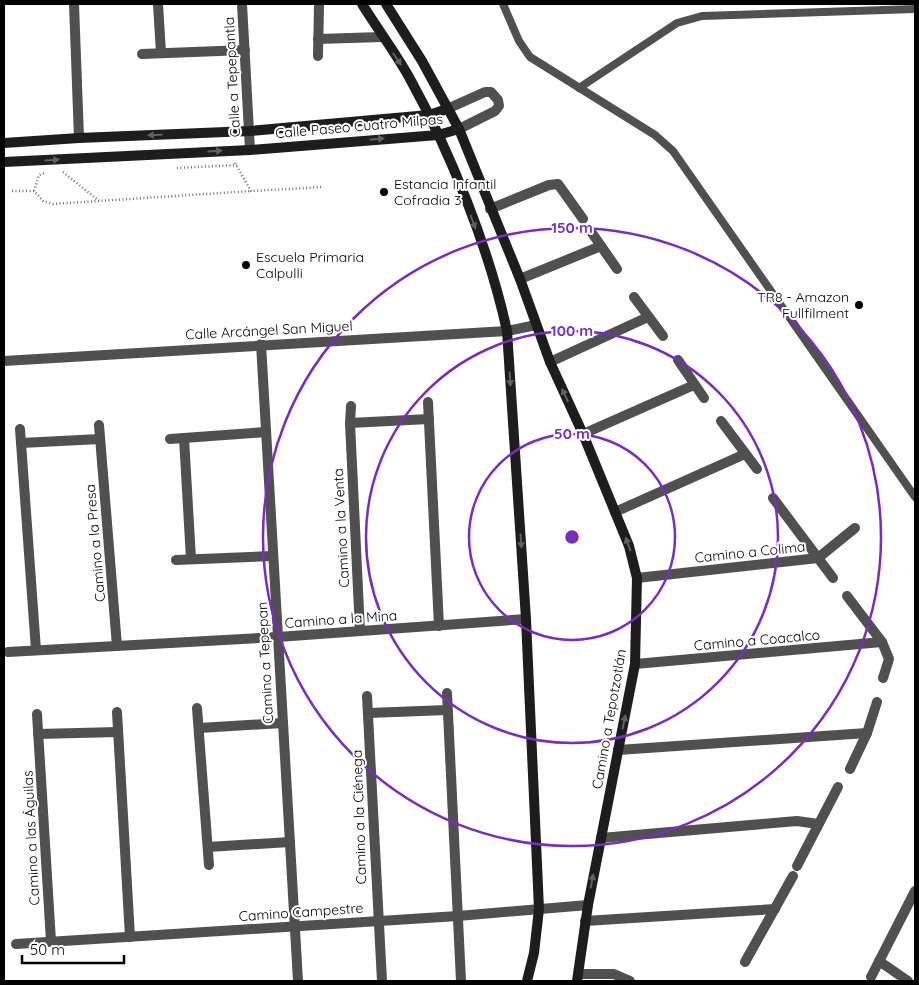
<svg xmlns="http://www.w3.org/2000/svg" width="919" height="985" font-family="Quicksand,sans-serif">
<rect width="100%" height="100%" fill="#fff"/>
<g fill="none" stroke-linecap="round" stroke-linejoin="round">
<g stroke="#727272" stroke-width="2.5" stroke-dasharray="1 2.5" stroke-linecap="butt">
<polyline points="235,163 251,191 323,187"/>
<polyline points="177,168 237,165"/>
<polyline points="63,172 99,201"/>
<polyline points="12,191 34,191 43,201 53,204 251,191"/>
<polyline points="34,191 39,175 45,173"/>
</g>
<g stroke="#505050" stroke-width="8">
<polyline points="503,4 519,41 530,57 655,135 673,151 915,497"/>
<polyline points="579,88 677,23 702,16 915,9"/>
</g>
<g stroke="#505050" stroke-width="10">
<polyline points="74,4 79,138"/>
<polyline points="158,4 161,53"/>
<polyline points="242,4 250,150"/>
<polyline points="318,39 382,37"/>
<polyline points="142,54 245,50"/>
<polyline points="318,56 319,4"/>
<polyline points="447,109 485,92 491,92 498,100 499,106 495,111 459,129"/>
<polyline points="490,209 549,185 558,184 583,219"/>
<polyline points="592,233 617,269"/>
<polyline points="520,279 601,246"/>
<polyline points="634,297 663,336"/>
<polyline points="261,344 298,981"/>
<polyline points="678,360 704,398"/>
<polyline points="4,361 507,331 536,325"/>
<polyline points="550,362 648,317"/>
<polyline points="428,402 439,626"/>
<polyline points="351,406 350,423 360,631"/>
<polyline points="721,421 757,469"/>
<polyline points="350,423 429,419"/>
<polyline points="99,425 117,646"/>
<polyline points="20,429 36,650"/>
<polyline points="583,434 694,385"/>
<polyline points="184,438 191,559"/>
<polyline points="170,439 266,432"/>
<polyline points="21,443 100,439"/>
<polyline points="773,498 833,578"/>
<polyline points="615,512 745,454"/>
<polyline points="176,560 272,556"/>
<polyline points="637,578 818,558 855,528"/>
<polyline points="847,596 882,642 889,659 883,678"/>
<polyline points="8,652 278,637 526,619"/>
<polyline points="635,664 882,642"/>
<polyline points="447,693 461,981"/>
<polyline points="367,696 382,981"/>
<polyline points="197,708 209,865"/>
<polyline points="117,712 130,937"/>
<polyline points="369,713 447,710"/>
<polyline points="37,714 51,941"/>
<polyline points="199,728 283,723"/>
<polyline points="38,734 118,732"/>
<polyline points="618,750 867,733"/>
<polyline points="850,769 867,733 877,702"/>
<polyline points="601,838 797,821 818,824"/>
<polyline points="208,847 290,842"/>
<polyline points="797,866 838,787"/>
<polyline points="585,921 775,909"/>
<polyline points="16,944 458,916 588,905"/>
<polyline points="879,961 908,981"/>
<polyline points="745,962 793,876"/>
<polyline points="579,974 614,974 630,981"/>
<polyline points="871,977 915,891"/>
</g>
<g stroke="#1d1d1d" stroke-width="10">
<path d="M 362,4 C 377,28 395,52 409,77 C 450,151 489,248 507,331 L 526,619 L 539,909 L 534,953 L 527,981"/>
<polyline points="386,4 422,61 459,129 520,279 550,362 583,434 629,546 637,578 635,664 588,905 577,981"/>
<polyline points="4,143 79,138 250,131 429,115 447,109"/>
<polyline points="4,162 250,150 438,135 459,129"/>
</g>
</g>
<defs><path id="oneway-solid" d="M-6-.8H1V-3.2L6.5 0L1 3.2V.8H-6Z" transform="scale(1.25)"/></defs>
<g fill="#616161">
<use href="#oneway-solid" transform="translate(397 59) rotate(56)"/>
<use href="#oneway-solid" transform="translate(155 135) rotate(178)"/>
<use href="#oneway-solid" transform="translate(377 139) rotate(-5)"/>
<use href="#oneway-solid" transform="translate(215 151) rotate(-3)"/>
<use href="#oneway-solid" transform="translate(52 160) rotate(-3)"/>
<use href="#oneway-solid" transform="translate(473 222) rotate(70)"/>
<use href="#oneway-solid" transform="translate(510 379) rotate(86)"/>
<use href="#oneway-solid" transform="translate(565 395) rotate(-115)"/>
<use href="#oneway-solid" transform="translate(521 541) rotate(86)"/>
<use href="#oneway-solid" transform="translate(628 544) rotate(-110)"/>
<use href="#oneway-solid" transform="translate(624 722) rotate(-78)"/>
<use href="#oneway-solid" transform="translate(592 881) rotate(-79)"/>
</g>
<g fill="none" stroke="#7b2cbf" stroke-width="2.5">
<circle cx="572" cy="537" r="103"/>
<circle cx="572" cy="537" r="206"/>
<circle cx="572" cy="537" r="309"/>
</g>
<g fill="#000" stroke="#fff" stroke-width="2">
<circle cx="384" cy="192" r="5"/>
<circle cx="246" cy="265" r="5"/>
<circle cx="859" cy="305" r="5"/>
</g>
<g text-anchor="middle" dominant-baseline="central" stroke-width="4" stroke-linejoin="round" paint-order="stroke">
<g font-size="14" fill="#000" stroke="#fff">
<text transform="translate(232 77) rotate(-93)">Calle a Tepepantla</text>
<text transform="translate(359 126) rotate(-5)">Calle Paseo Cuatro Milpas</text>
<text transform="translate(269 330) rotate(-3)">Calle Arcángel San Miguel</text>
<text transform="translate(341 528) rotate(-93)">Camino a la Venta</text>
<text transform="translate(95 543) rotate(-95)">Camino a la Presa</text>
<text transform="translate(750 552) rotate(-6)">Camino a Colima</text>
<text transform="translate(341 619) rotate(-4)">Camino a la Mina</text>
<text transform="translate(757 640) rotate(-5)">Camino a Coacalco</text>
<text transform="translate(265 663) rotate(-93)">Camino a Tepepan</text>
<text transform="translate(609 719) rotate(-80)">Camino a Tepotzotlán</text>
<text transform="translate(359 817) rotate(-92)">Camino a la Ciénega</text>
<text transform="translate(31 838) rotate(-93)">Camino a las Águilas</text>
<text transform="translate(301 912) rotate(-4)">Camino Campestre</text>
</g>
<g font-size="14" fill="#000" stroke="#fff" text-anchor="start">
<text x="394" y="184">Estancia Infantil<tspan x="394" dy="16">Cofradia 3</tspan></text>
<text x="256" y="257">Escuela Primaria<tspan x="256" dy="16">Calpulli</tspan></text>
<text x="849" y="297" text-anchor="end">TR8 - Amazon<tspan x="849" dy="16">Fullfilment</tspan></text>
</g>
</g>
<circle cx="572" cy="537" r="8" fill="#7b2cbf" stroke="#fff" stroke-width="2.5"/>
<g font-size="15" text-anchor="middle" font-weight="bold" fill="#7b2cbf" stroke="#fff" stroke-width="4" stroke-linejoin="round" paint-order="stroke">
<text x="572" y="233">150 m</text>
<text x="572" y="336">100 m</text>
<text x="572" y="439">50 m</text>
</g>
<rect width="919" height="985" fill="none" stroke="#000000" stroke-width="10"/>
<path d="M22 955v8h102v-8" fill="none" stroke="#000000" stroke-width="2.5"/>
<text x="30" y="955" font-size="15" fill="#000000" stroke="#ffffff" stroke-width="4" paint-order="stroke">50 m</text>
</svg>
